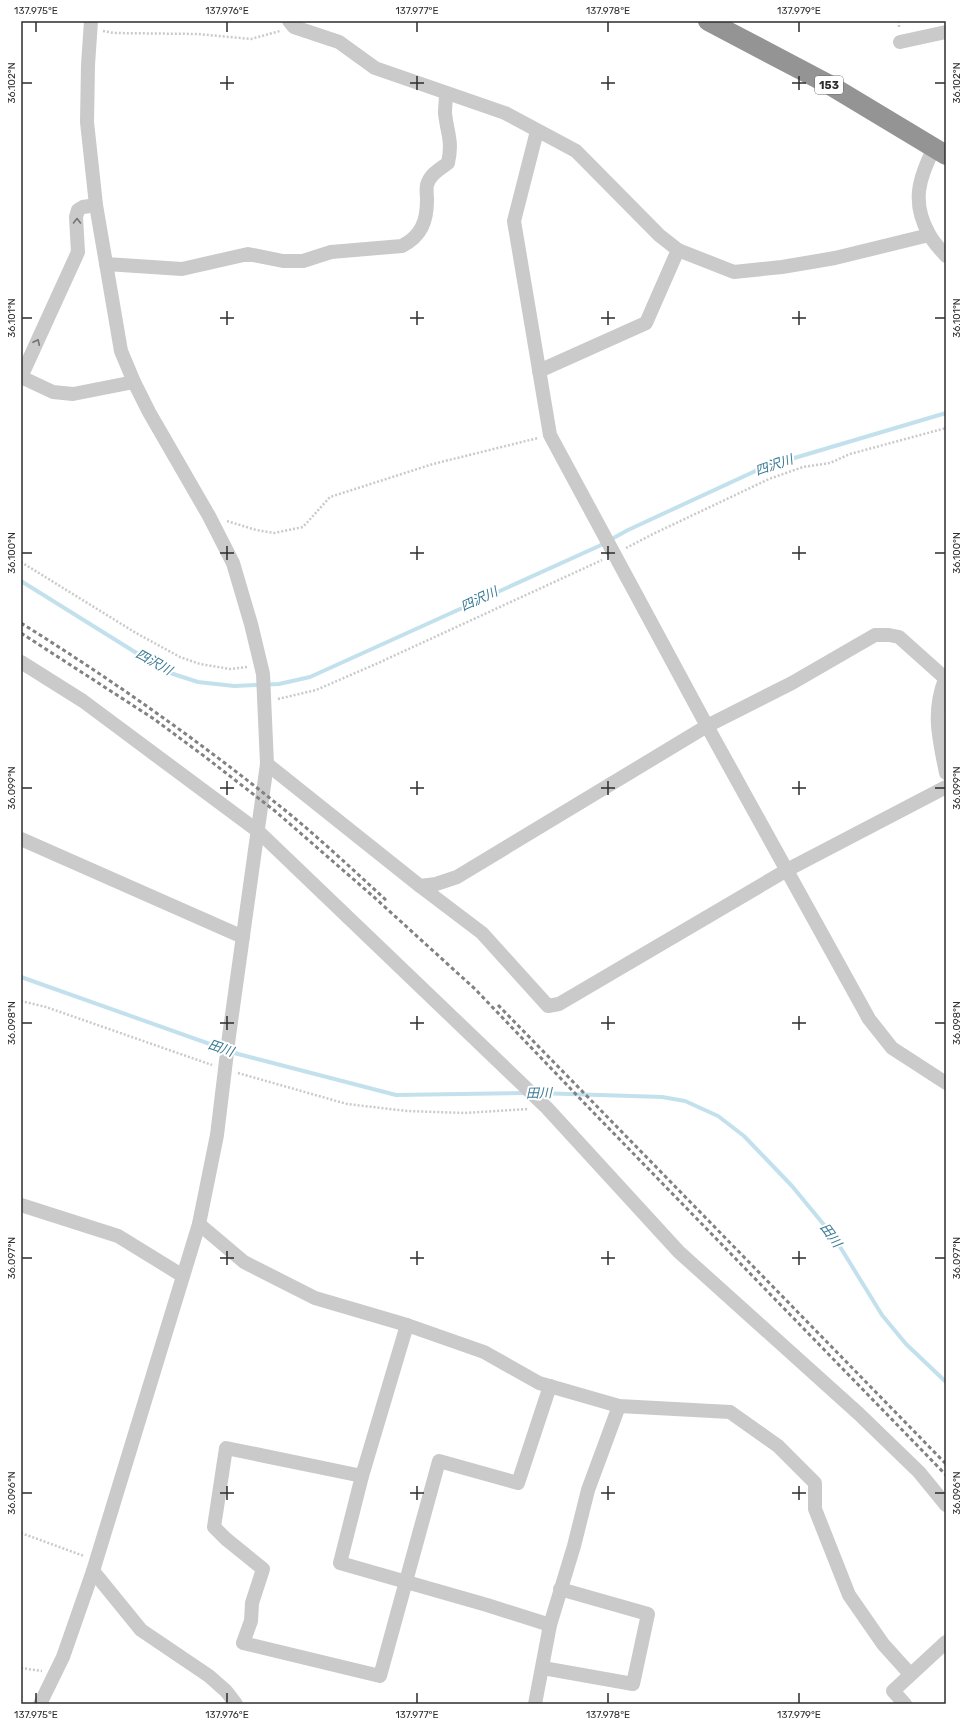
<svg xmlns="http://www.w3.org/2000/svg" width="967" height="1725" font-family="Rubik,'Noto Sans JP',sans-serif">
<rect width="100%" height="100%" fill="#fff"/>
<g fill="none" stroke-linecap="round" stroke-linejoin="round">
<g stroke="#c3e1ed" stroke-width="4">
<polyline points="21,581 167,672 198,682 234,686 279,684 310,677 599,546 628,530 764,467 946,413"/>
<polyline points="21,977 238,1054 396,1095 526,1093"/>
<polyline points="537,1093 662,1097 685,1101 718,1116 744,1136 792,1186 834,1237 882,1315 906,1344 946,1382"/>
</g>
<g stroke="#cacaca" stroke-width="2.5" stroke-dasharray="2 2" stroke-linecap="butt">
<polyline points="899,21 899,28"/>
<polyline points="103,31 114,33 198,34 251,39 280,31"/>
<polyline points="227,521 256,530 274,533 303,527 330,497 433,464 538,438"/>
<polyline points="626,548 653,534 769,479 803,467 830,463 850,454 946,428"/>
<polyline points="21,562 136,633 180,657 200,664 230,669 248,667"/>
<polyline points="278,699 316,690 376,664 602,560"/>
<polyline points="21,1001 46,1007 212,1065"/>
<polyline points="238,1073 347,1104 407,1111 465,1113 528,1109"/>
<polyline points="21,1533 84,1556"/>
<polyline points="21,1668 42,1671"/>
</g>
<g stroke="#cacaca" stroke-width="14">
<polyline points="289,21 294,27 339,42 375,68 505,113 576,151 659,235 678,250 734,272 782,267 835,258 929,235"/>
<polyline points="900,42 946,32"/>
<polyline points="537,131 514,221 550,435 707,726 869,1019 892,1048 946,1083"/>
<path d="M 934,148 C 919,178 911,202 929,234 C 933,242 940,249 946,256"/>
<path d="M 106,264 L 182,269 L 248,254 L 283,261 L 303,261 L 331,252 L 402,246 C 421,236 427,222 427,200 C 427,196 426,189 427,185 C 430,174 440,169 448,163 C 453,141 447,133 445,113 C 445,107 446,100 446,94"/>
<polyline points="539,371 646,323 678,250"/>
<polyline points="21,377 78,252 76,217 78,210 83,207 96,205"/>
<polyline points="21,377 53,392 73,394 134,382"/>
<polyline points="21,662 83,701 259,832 547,1108 679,1252 859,1414 919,1472 946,1505"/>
<path d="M 945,679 C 932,713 939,738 946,773"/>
<polyline points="267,764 420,886 482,933 548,1006 559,1004 787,870 946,787"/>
<polyline points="21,839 243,937"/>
<polyline points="420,886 436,884 457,877 707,726 792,683 875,635 889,635 899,637 946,679"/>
<polyline points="21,1205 118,1236 183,1276"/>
<polyline points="199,1224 244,1262 315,1298 407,1325 484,1352 539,1383 619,1406 730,1412 778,1446 815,1483 815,1509 849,1595 883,1644 910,1674"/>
<polyline points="407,1325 362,1476 340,1563 487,1605 550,1625 574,1546 588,1490 619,1406"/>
<polyline points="362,1476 226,1448 214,1527 226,1539 263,1569 252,1603 251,1621 243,1643 380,1676 439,1461 518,1483 550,1386"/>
<polyline points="93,1571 141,1630 209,1676 226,1691 236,1704"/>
<polyline points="543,1668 633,1684 648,1614 560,1589"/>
<polyline points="40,1704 63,1657 93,1571 199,1224 217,1135 229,1036 267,764 263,674 251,624 233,563 209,516 149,412 134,382 121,351 96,205 87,122 88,65 91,21"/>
<polyline points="535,1704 550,1625"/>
<polyline points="905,1704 893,1691 946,1642"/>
</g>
<polyline stroke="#949494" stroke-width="20" points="708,21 828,84 946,155"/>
<g stroke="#828282" stroke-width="3" stroke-dasharray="4 3" stroke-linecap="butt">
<path d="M 21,623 C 109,678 195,738 276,803 C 314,833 351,868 387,901"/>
<polyline points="21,633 154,719 204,756 275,811 375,898 475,989 591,1110 946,1475"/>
<polyline points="498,1005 946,1464"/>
</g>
</g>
<defs><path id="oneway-chevron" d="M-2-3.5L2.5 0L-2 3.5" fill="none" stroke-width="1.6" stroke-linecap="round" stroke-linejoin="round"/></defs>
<g stroke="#747474">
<use href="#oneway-chevron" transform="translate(77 221) rotate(-90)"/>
<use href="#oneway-chevron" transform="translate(37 342) rotate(-65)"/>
</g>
<path fill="none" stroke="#2d2d2d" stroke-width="1.5" d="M 36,22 L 36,32M 227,22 L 227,32M 417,22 L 417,32M 608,22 L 608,32M 799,22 L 799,32M 227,76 L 227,90M 417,76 L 417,90M 608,76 L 608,90M 799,76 L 799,90M 22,83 L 32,83M 220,83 L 234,83M 410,83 L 424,83M 601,83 L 615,83M 792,83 L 806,83M 935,83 L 945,83M 227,311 L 227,325M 417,311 L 417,325M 608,311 L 608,325M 799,311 L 799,325M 22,318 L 32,318M 220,318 L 234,318M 410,318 L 424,318M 601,318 L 615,318M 792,318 L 806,318M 935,318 L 945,318M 227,546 L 227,560M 417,546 L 417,560M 608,546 L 608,560M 799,546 L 799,560M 22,553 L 32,553M 220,553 L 234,553M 410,553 L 424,553M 601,553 L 615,553M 792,553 L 806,553M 935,553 L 945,553M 227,781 L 227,795M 417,781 L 417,795M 608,781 L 608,795M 799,781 L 799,795M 22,788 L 32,788M 220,788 L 234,788M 410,788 L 424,788M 601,788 L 615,788M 792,788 L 806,788M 935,788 L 945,788M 227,1016 L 227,1030M 417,1016 L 417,1030M 608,1016 L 608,1030M 799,1016 L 799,1030M 22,1023 L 32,1023M 220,1023 L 234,1023M 410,1023 L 424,1023M 601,1023 L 615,1023M 792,1023 L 806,1023M 935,1023 L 945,1023M 227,1251 L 227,1265M 417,1251 L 417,1265M 608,1251 L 608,1265M 799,1251 L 799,1265M 22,1258 L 32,1258M 220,1258 L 234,1258M 410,1258 L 424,1258M 601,1258 L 615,1258M 792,1258 L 806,1258M 935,1258 L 945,1258M 227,1486 L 227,1500M 417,1486 L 417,1500M 608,1486 L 608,1500M 799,1486 L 799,1500M 22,1493 L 32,1493M 220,1493 L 234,1493M 410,1493 L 424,1493M 601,1493 L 615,1493M 792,1493 L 806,1493M 935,1493 L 945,1493M 36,1693 L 36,1703M 227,1693 L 227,1703M 417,1693 L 417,1703M 608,1693 L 608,1703M 799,1693 L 799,1703"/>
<g text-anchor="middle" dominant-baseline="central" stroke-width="4" stroke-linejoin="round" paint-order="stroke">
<rect fill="#fff" stroke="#6c6c6c" stroke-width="1" x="815" y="76" width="28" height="18" rx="3"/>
<g font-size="11" font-weight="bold" fill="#2d2d2d">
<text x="829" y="85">153</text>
</g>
<g font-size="13" font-style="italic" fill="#367893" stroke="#fff">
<text transform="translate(774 465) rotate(-19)">四沢川</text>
<text transform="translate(479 599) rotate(-25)">四沢川</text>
<text transform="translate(154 662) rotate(29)">四沢川</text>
<text transform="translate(221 1048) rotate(19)">田川</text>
<text transform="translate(539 1093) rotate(-1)">田川</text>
<text transform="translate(831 1235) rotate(54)">田川</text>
</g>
</g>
<rect width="967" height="1725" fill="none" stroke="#ffffff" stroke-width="44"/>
<rect x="22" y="22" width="923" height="1681" fill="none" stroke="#2d2d2d" stroke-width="1.5"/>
<g font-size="10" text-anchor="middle" fill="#2d2d2d">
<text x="36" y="14">137.975°E</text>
<text x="227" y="14">137.976°E</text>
<text x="417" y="14">137.977°E</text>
<text x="608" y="14">137.978°E</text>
<text x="799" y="14">137.979°E</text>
<text transform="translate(11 83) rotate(-90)" y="4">36.102°N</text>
<text transform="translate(956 83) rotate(-90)" y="4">36.102°N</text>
<text transform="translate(11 318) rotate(-90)" y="4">36.101°N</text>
<text transform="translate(956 318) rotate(-90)" y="4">36.101°N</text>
<text transform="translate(11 553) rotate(-90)" y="4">36.100°N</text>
<text transform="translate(956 553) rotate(-90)" y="4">36.100°N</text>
<text transform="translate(11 788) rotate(-90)" y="4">36.099°N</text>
<text transform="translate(956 788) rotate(-90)" y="4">36.099°N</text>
<text transform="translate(11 1023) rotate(-90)" y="4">36.098°N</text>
<text transform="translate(956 1023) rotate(-90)" y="4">36.098°N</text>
<text transform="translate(11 1258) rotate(-90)" y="4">36.097°N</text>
<text transform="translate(956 1258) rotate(-90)" y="4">36.097°N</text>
<text transform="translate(11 1493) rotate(-90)" y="4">36.096°N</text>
<text transform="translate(956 1493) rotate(-90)" y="4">36.096°N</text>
<text x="36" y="1718">137.975°E</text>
<text x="227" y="1718">137.976°E</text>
<text x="417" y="1718">137.977°E</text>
<text x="608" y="1718">137.978°E</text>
<text x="799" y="1718">137.979°E</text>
</g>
</svg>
